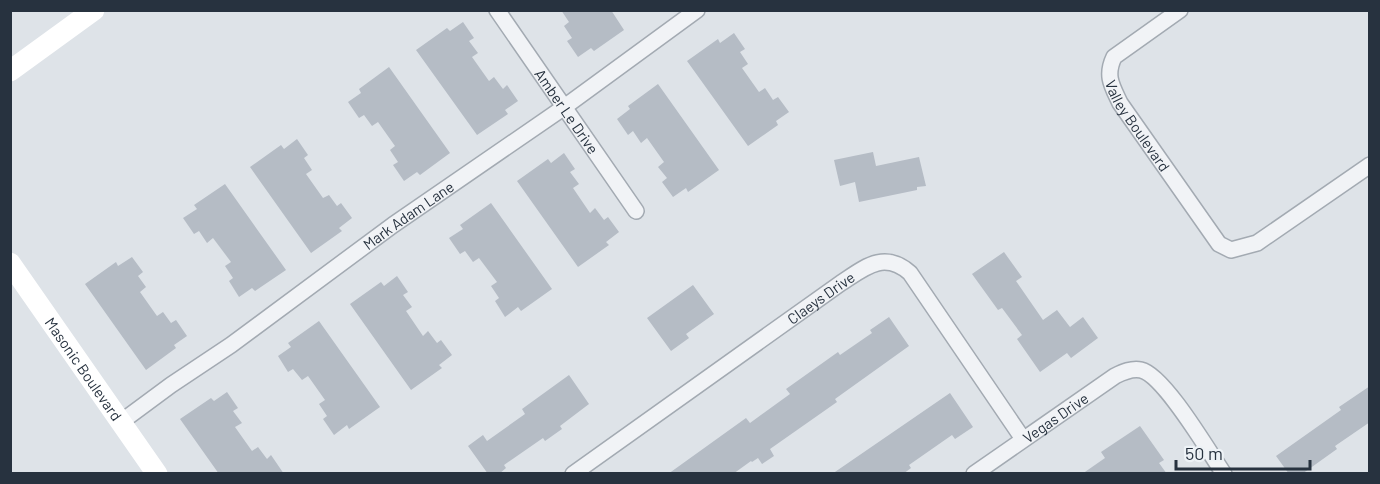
<svg xmlns="http://www.w3.org/2000/svg" width="1380" height="484" font-family="Barlow,sans-serif">
<rect width="100%" height="100%" fill="#dee3e8"/>
<g fill="#b5bcc5">
<polygon points="561,10 611,10 624,30 594,51 591,48 578,57 567,41 572,38 564,26 569,22"/>
<polygon points="463,22 474,38 469,41 478,53 472,57 489,81 494,77 503,89 507,85 518,101 505,110 508,114 477,135 416,50 447,28 450,31"/>
<polygon points="734,33 745,49 740,52 748,64 742,68 759,92 765,88 773,100 778,97 789,112 776,121 778,125 748,146 687,61 718,39 720,43"/>
<polygon points="389,67 450,153 420,175 417,172 404,181 393,165 398,162 390,150 395,146 378,122 372,126 364,115 359,118 348,102 361,93 359,89"/>
<polygon points="658,84 719,170 688,192 686,188 673,197 662,182 667,178 658,167 664,162 647,138 641,143 633,131 628,135 617,119 630,109 628,106"/>
<polygon points="297,139 308,155 304,158 312,170 306,174 323,198 329,195 337,206 341,203 352,218 339,228 342,231 311,253 250,167 281,145 284,149"/>
<polygon points="873,152 876,166 919,157 926,186 917,187 917,190 859,202 855,182 840,186 834,160"/>
<polygon points="564,153 575,169 570,172 579,184 573,188 590,213 595,208 604,220 608,217 619,232 606,242 609,245 578,267 517,181 548,159 551,163"/>
<polygon points="225,184 286,270 255,291 252,288 239,297 229,281 233,278 225,266 231,262 213,238 207,243 199,231 194,234 183,218 197,209 194,205"/>
<polygon points="491,203 552,289 521,311 518,307 505,317 495,301 499,298 491,286 497,282 479,258 473,262 465,251 460,254 449,238 463,229 460,225"/>
<polygon points="1004,252 1022,277 1016,281 1043,320 1057,310 1070,327 1083,317 1098,338 1071,358 1067,353 1040,372 1017,339 1022,335 1002,308 998,310 972,274"/>
<polygon points="132,257 143,272 138,276 146,287 140,292 157,316 163,312 171,323 176,320 187,336 174,345 176,348 146,370 85,284 116,262 118,266"/>
<polygon points="397,276 408,292 403,295 412,307 406,311 423,336 428,331 437,343 441,340 452,355 439,365 442,368 411,390 350,304 381,282 384,286"/>
<polygon points="693,285 714,314 686,334 689,338 671,351 647,318"/>
<polygon points="889,317 909,346 835,399 837,402 770,449 774,456 762,464 758,458 752,462 751,461 733,474 668,474 746,418 750,423 790,394 786,389 838,352 840,355 872,333 870,330"/>
<polygon points="319,321 380,407 349,429 347,425 334,435 323,419 327,416 319,404 325,400 308,376 302,380 293,369 288,372 278,356 291,347 288,343"/>
<polygon points="569,375 589,404 560,426 562,429 545,441 543,438 504,465 506,468 499,474 488,474 468,446 483,435 487,441 525,414 522,409"/>
<polygon points="1370,386 1370,422 1335,446 1337,449 1302,474 1289,474 1276,456 1341,410 1339,407"/>
<polygon points="227,392 238,408 233,411 242,423 235,427 252,451 258,447 267,459 271,455 284,474 219,474 180,419 211,398 214,401"/>
<polygon points="950,393 973,427 955,439 952,435 909,465 911,468 903,474 832,474"/>
<polygon points="1140,426 1164,460 1159,463 1167,474 1082,474 1105,458 1101,452"/>
</g>
<g fill="none" stroke-linecap="round" stroke-linejoin="round">
<defs>
<g id="street">
<path id="s1" d="M 497,10 L 636,211"/>
<path id="s2" d="M 1180,10 L 1114,57 C 1105,76 1112,86 1120,103 L 1219,244 L 1231,250 L 1257,243 L 1370,165"/>
<path id="s3" d="M 121,422 L 171,385 L 231,345 L 393,225 L 563,108 L 697,10"/>
<path id="s4" d="M 573,474 L 841,283 C 864,268 884,250 910,273 L 1023,439"/>
<path id="s5" d="M 974,474 L 1115,376 C 1123,372 1132,368 1141,370 C 1164,375 1209,452 1224,474"/>
</g>
</defs>
<use href="#street" stroke="#a3aab2" stroke-width="18"/>
<use href="#street" stroke="#f1f3f6" stroke-width="15"/>
<g stroke="#fff" stroke-width="21">
<polyline points="10,71 94,10"/>
<path id="s6" d="M 10,263 L 157,474"/>
</g>
</g>
<g text-anchor="middle" dominant-baseline="central" stroke-width="5" stroke-linejoin="round" paint-order="stroke">
<g font-size="15" fill="#27323f" stroke="#edf2f6">
<text stroke="none"><textPath href="#s1" startOffset="123">Amber Le Drive</textPath></text>
<text stroke="none"><textPath href="#s2" startOffset="158">Valley Boulevard</textPath></text>
<text stroke="none"><textPath href="#s3" startOffset="354">Mark Adam Lane</textPath></text>
<text stroke="none"><textPath href="#s4" startOffset="304">Claeys Drive</textPath></text>
<text stroke="none"><textPath href="#s6" startOffset="129">Masonic Boulevard</textPath></text>
<text stroke="none"><textPath href="#s5" startOffset="99">Vegas Drive</textPath></text>
</g>
</g>
<rect width="1380" height="484" fill="none" stroke="#27323f" stroke-width="24"/>
<path d="M1176 460v9h134v-9" fill="none" stroke="#27323f" stroke-width="3"/>
<text x="1185" y="460" font-size="18" fill="#27323f" stroke="#edf2f6" stroke-width="4.5" paint-order="stroke">50 m</text>
</svg>
